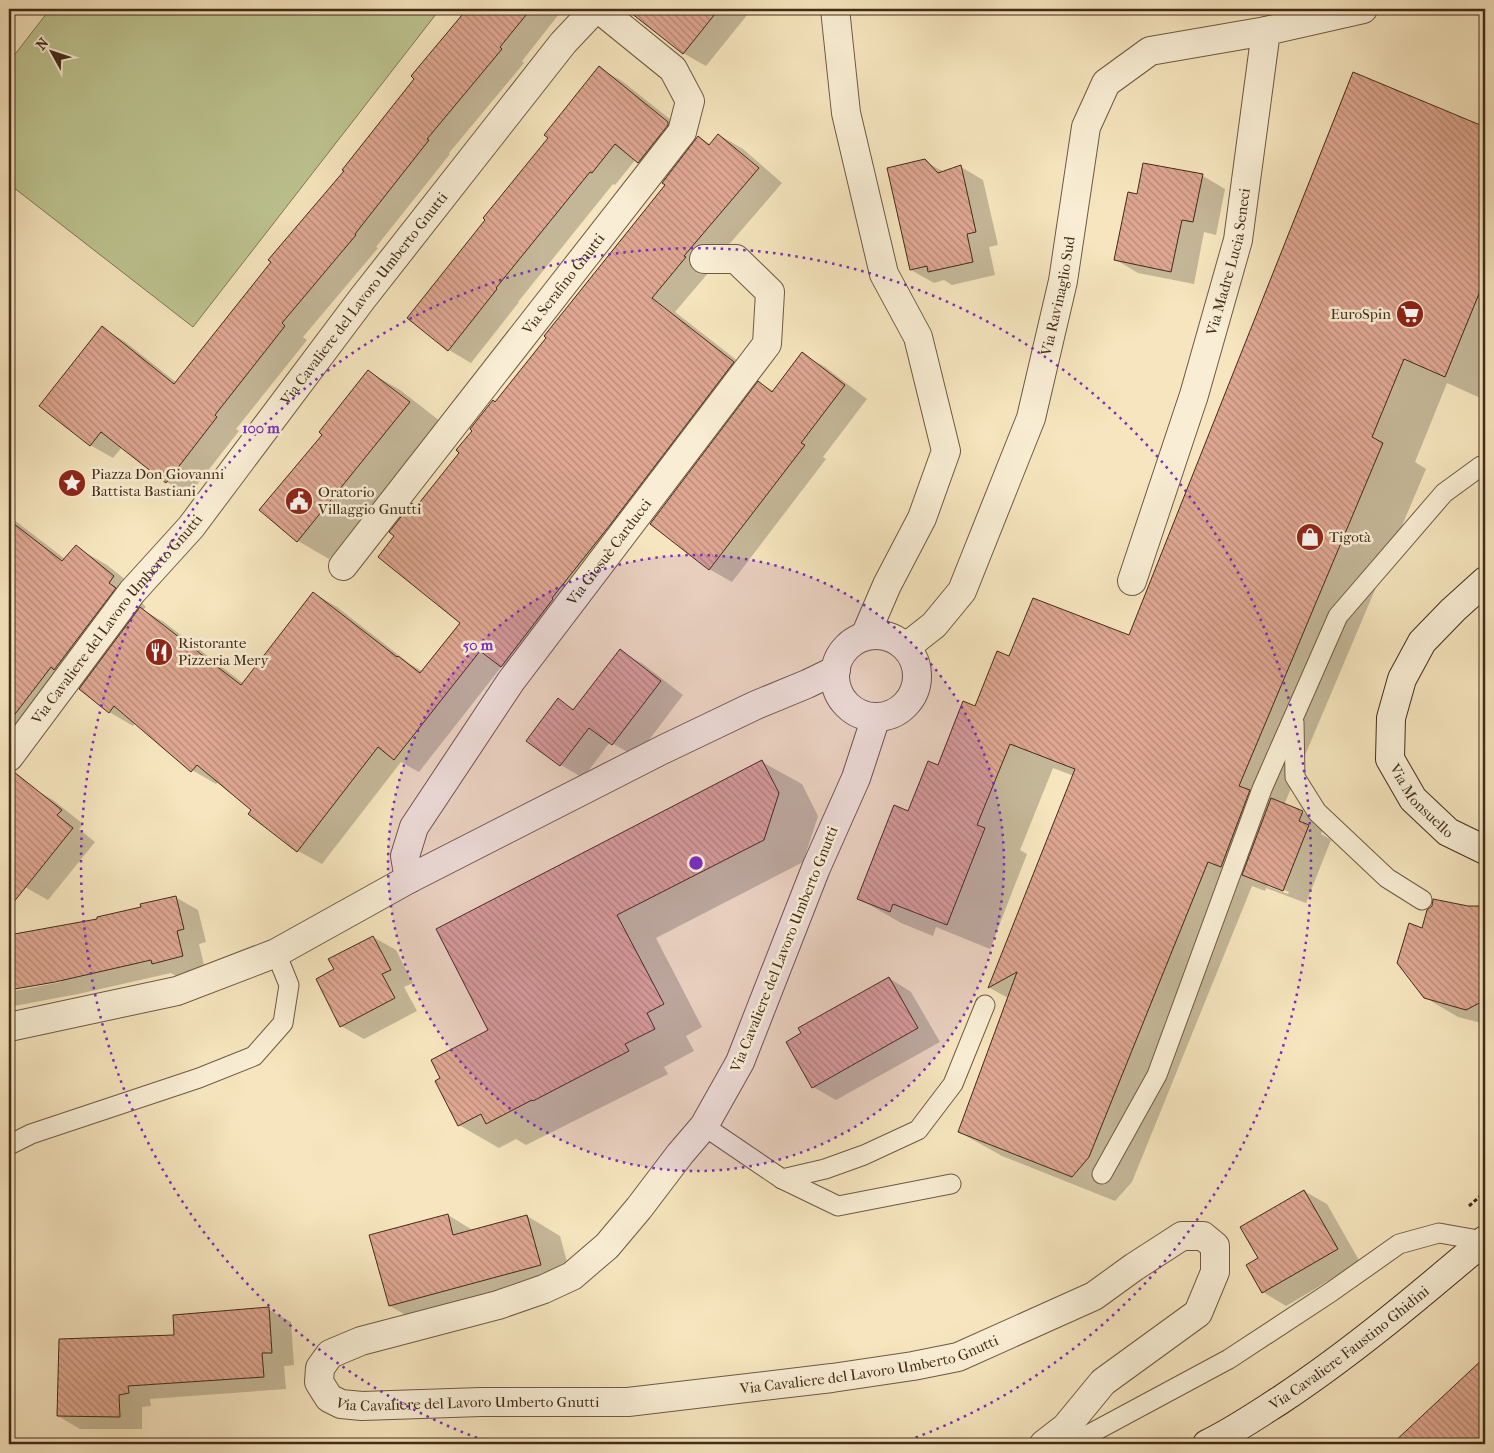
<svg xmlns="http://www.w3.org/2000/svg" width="1494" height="1453" font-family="'IM FELL French Canon',serif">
<defs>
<pattern id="building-back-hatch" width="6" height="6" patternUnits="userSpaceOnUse" patternTransform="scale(1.25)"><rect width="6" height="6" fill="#dfa792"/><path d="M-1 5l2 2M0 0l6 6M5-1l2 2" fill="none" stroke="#b68876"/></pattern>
</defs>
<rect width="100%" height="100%" fill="#f6e5be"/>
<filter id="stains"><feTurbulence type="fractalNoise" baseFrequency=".004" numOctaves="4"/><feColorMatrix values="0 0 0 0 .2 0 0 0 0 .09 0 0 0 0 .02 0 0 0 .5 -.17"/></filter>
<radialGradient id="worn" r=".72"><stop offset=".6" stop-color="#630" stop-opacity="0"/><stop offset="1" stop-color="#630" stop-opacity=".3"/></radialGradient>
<polygon fill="#bdc490" stroke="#7f7854" points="50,9 440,9 193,327 9,184 9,62"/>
<g fill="#0003" fill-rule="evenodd">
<polygon points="471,9 563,9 522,61 524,63 449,153 450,154 376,247 378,248 303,337 307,340 236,429 239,431 189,495 167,482 122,447 113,458 90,445 41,406 102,328 124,341 177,383 346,171"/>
<polygon points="662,9 752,9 706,66 683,53 649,25"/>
<polygon points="599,68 622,81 691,136 661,175 636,159 615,185 613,184 518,302 519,302 471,363 449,350 550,138"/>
<path d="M 1354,73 L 1485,128 L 1485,400 L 1447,383 L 1415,462 L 1426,469 L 1284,805 L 1302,812 L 1325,825 L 1321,834 L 1331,840 L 1306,903 L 1266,888 L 1265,891 L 1252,886 L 1132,1182 L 1115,1201 L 1002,1156 L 959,1132 L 1008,998 L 990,988 L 1074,776 L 1053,768 L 1020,850 L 1027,854 L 990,949 L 936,927 L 933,936 L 901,923 L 858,898 L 909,812 L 976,707 L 1010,658 L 1129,637 ZM 1267,883 L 1289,892 L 1288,894 L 1267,886 Z"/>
<polygon points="719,135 743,149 782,183 707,270 709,272 675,312 757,376 525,680 502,666 419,772 401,762 322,864 298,851 219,781 216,784 192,770 135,723 133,726 109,712 79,688 25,759 15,754 9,762 9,516 65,559 76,547 107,565 145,595 140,601 146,607 143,610 164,622 244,684 313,593 337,607 410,664 422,671 461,622 417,508 461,452 496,403 666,185 699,138 711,145"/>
<polygon points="924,161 944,172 961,167 983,180 998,245 989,247 995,275 952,285 944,280 934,283 911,270"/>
<polygon points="1203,176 1225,189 1216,235 1204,232 1194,284 1138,273 1116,260 1138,195"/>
<polygon points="802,354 825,367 867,399 823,457 826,459 732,582 709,569 759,383 774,391"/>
<polygon points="369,372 400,390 440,421 329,559 298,541 261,510 324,434"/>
<polygon points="620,651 643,664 683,695 636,757 610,742 583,778 561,765 528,740 558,700 575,710"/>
<polygon points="762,762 802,784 818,816 803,862 656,938 702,1027 686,1036 694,1051 664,1067 668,1074 526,1145 516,1139 499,1148 459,1125 490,1031"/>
<polygon points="31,787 53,800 83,824 79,829 95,842 48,900 25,887 9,874 9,824 12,820 9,818 9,814"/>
<polygon points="175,897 198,910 206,942 199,944 205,969 176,976 171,973 78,994 9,1007 9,992 61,982 60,980 9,989 9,936 99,920 142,908"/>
<polygon points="1468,907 1485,907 1485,1024 1458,1017 1424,997 1423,929"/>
<polygon points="373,937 396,950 413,983 404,987 417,1011 364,1039 341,1026 335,970"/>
<polygon points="889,978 911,992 940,1042 836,1100 813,1087 788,1042"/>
<polygon points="1304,1191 1327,1204 1360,1262 1286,1306 1263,1292 1248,1266 1260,1259"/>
<polygon points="448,1215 474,1231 527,1216 560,1236 573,1284 423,1325 390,1306"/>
<polygon points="268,1309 291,1322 294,1365 284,1366 286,1389 150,1399 151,1406 142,1407 142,1429 80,1429 58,1416 176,1336"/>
<polygon points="1485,1359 1485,1444 1393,1444"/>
</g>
<g fill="url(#building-back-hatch)" stroke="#412b19">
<polygon points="467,9 531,9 500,47 502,49 427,139 429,140 355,234 356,235 282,323 285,326 215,415 217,417 166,483 101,432 90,446 39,406 102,326 174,384 271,262 268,260 344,171 342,170 414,79 411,76"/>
<polygon points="626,9 719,9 683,54"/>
<polygon points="599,66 668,122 668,125 638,163 615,144 592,173 590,172 496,288 497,289 448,351 407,318 485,220 483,218 548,138 544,135"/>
<polygon points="1353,72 1485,127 1485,279 1445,377 1404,359 1372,437 1383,443 1239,786 1250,790 1221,867 1208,862 1089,1157 1072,1177 958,1132 1017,972 988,988 1075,769 1010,744 977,825 985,828 947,925 893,904 890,912 857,899 894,805 908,811 928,761 938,765 963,701 975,706 997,651 1009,656 1033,598 1129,635"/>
<polygon points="718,134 759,168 684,256 686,257 652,298 734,362 610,525 552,598 553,599 501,667 480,651 394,760 378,747 297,852 248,814 251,810 197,765 191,772 114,706 109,713 79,689 140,607 241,685 313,592 397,657 398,656 420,673 460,623 378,557 394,536 389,532 412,503 416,507 459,453 456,450 472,431 470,429 493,400 495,402 546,338 544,336 665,185 662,183 695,140 698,136 709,145"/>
<polygon points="925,159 938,173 961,165 976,232 967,234 973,262 928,272 927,266 910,270 887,168"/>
<polygon points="1143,163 1203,174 1193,222 1182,220 1171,272 1114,260 1128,192 1137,194"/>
<polygon points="802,352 845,385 801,443 805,445 709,570 650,524 758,381 772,392"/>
<polygon points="368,370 410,402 297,542 259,510 322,435 319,432"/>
<polygon points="9,520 62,561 76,545 114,576 109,583 116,588 54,670 51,667 9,722"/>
<polygon points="620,649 661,681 612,745 589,728 560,766 526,741 558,698 573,710"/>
<polygon points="762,760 779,793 764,840 617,915 664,1004 647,1013 655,1029 625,1044 629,1051 533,1101 532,1100 486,1124 481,1114 458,1126 435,1081 440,1078 431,1060 488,1030 436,929"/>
<polygon points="9,772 14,772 62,810 57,815 73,828 9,908"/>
<polygon points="1271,798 1303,811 1299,821 1309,825 1283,891 1242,875"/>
<polygon points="176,896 184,929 177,931 183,956 152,964 151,960 55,982 9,990 9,935 97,919 97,917 141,907 140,904"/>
<polygon points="1433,899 1468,906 1485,906 1485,1000 1466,1010 1424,998 1397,963 1409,923 1422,928 1427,910 1432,906"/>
<polygon points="373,936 391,970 382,974 395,998 340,1027 316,979 334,969 328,959"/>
<polygon points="889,977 918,1028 812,1088 786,1042 801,1033 798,1028"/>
<polygon points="1304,1190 1338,1249 1262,1293 1246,1265 1258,1258 1240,1227"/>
<polygon points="448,1214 453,1235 527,1215 541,1265 389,1306 369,1235"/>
<polygon points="269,1307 272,1353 262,1353 264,1377 128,1386 129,1393 119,1395 120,1417 57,1416 59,1339 174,1335 173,1315"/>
<polygon points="1485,1357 1485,1444 1392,1444"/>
</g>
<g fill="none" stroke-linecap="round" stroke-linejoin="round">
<defs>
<g id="service">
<polyline points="1294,722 1295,777 1317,812 1387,878 1422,900"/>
<polyline points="704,1126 782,1179 838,1206 951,1184"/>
<polyline points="9,1145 31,1134 199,1078 254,1056 283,1023 289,985 276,953"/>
<polyline points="1102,1174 1157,1075 1262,789 1338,616 1444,493 1481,466 1485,470"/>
<polyline points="782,1179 825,1169 864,1155 918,1130 953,1084 985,1005"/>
<polyline points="1071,1444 1229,1359 1331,1292 1399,1244 1439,1233 1484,1241"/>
</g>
<g id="minor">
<polyline points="835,9 846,113 884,274 918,337 946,451 922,518 887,585 865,636"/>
<path id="s1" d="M 343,566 L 682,132 L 690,101 L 673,69 L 599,9"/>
<path id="s2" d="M 1132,581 L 1194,395 L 1238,240 L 1266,31 L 1363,9"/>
<circle cx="876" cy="676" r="41"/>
<path id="s3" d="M 906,647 L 934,625 L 962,591 L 1031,418 L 1063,281 L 1086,127 L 1106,83 L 1150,51 L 1266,31"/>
<path id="s4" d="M 876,717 L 856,778 L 816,868 L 740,1062 L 704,1126 L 680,1154 L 639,1208 L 607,1246 L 572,1276 L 544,1289 L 498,1305 L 361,1341 L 330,1354 L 320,1368 L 319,1382 L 329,1398 L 341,1404 L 362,1406 L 481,1402 L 628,1402 L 832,1378 L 913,1366 L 958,1357 L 1094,1296 L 1134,1267 L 1182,1236 L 1203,1236 L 1215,1246 L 1215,1272 L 1198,1313 L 1103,1382 L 1066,1427 L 1044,1444"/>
<path id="s5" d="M 9,757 L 132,592 L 191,527 L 362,299 L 563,43 L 595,9"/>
<path id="s6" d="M 409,879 L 405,856 L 414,827 L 511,681 L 767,344 L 770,292 L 736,259 L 704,259"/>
<polyline points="9,1027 177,991 276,953 409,879 662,750 756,705 807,684 836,670"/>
</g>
<g id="secondary">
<path id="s7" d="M 1485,581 L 1453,610 L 1422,642 L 1402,679 L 1391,718 L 1390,759 L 1413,799 L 1448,832 L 1485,850"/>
<path id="s8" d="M 1207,1444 C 1234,1431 1257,1415 1282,1399 C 1354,1351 1419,1296 1485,1240"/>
</g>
</defs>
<use href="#service" stroke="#6e5a42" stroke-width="21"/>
<use href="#minor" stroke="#6e5a42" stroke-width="30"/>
<use href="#secondary" stroke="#412b19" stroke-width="30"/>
<polyline stroke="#412b19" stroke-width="3" stroke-dasharray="4 2.5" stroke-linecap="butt" points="1469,1206 1485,1192"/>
<use href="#service" stroke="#f9eed5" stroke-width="19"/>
<use href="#minor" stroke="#f9eed5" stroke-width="28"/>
<use href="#secondary" stroke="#f9eed5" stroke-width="28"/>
</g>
<circle cx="696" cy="863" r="308" fill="#7b2cbf" fill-opacity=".12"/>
<g fill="none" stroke="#7b2cbf" stroke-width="2.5" stroke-dasharray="2.5 5">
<circle cx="696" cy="863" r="308"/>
<path d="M491 1443A615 615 0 1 1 901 1443"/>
</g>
<defs>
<symbol id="supermarket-disc" viewBox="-11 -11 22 22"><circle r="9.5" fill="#8f2418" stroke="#f9eed5"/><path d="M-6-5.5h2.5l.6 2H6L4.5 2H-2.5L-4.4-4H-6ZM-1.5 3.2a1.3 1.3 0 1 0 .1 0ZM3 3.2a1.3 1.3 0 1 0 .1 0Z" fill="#fff"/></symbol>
<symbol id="sight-disc" viewBox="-11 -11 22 22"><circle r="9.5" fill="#8f2418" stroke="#f9eed5"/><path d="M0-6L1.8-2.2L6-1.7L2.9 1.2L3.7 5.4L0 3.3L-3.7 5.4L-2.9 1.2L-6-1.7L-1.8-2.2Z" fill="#fff"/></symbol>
<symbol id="civic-disc" viewBox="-11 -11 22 22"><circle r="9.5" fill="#8f2418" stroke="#f9eed5"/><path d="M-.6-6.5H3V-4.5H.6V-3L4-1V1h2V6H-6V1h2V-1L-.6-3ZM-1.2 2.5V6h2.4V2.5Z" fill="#fff"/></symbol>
<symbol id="shop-disc" viewBox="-11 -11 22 22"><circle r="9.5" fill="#8f2418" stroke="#f9eed5"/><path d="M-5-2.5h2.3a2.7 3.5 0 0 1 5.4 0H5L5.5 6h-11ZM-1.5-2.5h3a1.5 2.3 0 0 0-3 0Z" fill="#fff"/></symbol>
<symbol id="restaurant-disc" viewBox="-11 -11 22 22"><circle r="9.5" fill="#8f2418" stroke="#f9eed5"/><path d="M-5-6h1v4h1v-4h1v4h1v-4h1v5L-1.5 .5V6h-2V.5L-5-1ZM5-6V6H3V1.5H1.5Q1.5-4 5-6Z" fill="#fff"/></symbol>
</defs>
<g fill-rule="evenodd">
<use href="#supermarket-disc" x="1394" y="298" width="32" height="32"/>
<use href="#sight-disc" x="56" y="467" width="32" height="32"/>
<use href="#civic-disc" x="283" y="485" width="32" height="32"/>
<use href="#shop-disc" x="1294" y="521" width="32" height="32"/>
<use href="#restaurant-disc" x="143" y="636" width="32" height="32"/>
</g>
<g text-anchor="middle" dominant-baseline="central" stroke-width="5" stroke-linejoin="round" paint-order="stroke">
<g font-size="15" fill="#412b19" stroke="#f9eed5">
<text stroke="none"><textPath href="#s2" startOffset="334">Via Madre Lucia Seneci</textPath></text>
<text stroke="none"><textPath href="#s1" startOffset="358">Via Serafino Gnutti</textPath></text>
<text stroke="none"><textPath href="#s3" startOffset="391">Via Ravinaglio Sud</textPath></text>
<text stroke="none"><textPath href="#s5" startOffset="580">Via Cavaliere del Lavoro Umberto Gnutti</textPath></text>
<text stroke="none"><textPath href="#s6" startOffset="391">Via Giosuè Carducci</textPath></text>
<text stroke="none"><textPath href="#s5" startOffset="175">Via Cavaliere del Lavoro Umberto Gnutti</textPath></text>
<text stroke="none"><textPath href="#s7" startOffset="264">Via Monsuello</textPath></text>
<text transform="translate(784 949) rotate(-68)">Via Cavaliere del Lavoro Umberto Gnutti</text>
<text stroke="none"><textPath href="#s8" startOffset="172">Via Cavaliere Faustino Ghidini</textPath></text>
<text stroke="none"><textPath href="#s4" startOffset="1495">Via Cavaliere del Lavoro Umberto Gnutti</textPath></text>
<text stroke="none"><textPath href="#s4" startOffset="1090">Via Cavaliere del Lavoro Umberto Gnutti</textPath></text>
</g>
<g font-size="15" fill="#412b19" stroke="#f9eed5" text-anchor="start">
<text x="1391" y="314" text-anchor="end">EuroSpin</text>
<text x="91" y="474">Piazza Don Giovanni<tspan x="91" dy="17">Battista Bastiani</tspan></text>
<text x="318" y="492">Oratorio<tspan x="318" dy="17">Villaggio Gnutti</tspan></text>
<text x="1329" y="537">Tigotà</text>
<text x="178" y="643">Ristorante<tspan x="178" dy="17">Pizzeria Mery</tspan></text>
</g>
</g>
<circle cx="696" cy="863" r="8" fill="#7b2cbf" stroke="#f9eed5" stroke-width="2.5"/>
<g font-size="15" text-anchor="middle" font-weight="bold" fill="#7b2cbf" stroke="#f9eed5" stroke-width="5" stroke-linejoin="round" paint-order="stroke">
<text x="261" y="433">100 m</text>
<text x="478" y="650">50 m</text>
</g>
<rect width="1494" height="1453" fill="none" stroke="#f6e5be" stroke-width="30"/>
<rect x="10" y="10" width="1474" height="1433" fill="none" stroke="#412b19" stroke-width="2.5"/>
<rect x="15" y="15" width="1464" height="1423" fill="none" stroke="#412b19"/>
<g transform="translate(52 52) rotate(310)" stroke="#f9eed5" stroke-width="4" paint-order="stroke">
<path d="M0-4L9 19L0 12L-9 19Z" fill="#412b19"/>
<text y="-8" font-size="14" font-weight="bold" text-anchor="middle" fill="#412b19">N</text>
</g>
<rect width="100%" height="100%" filter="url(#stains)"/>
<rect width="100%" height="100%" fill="url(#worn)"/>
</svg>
